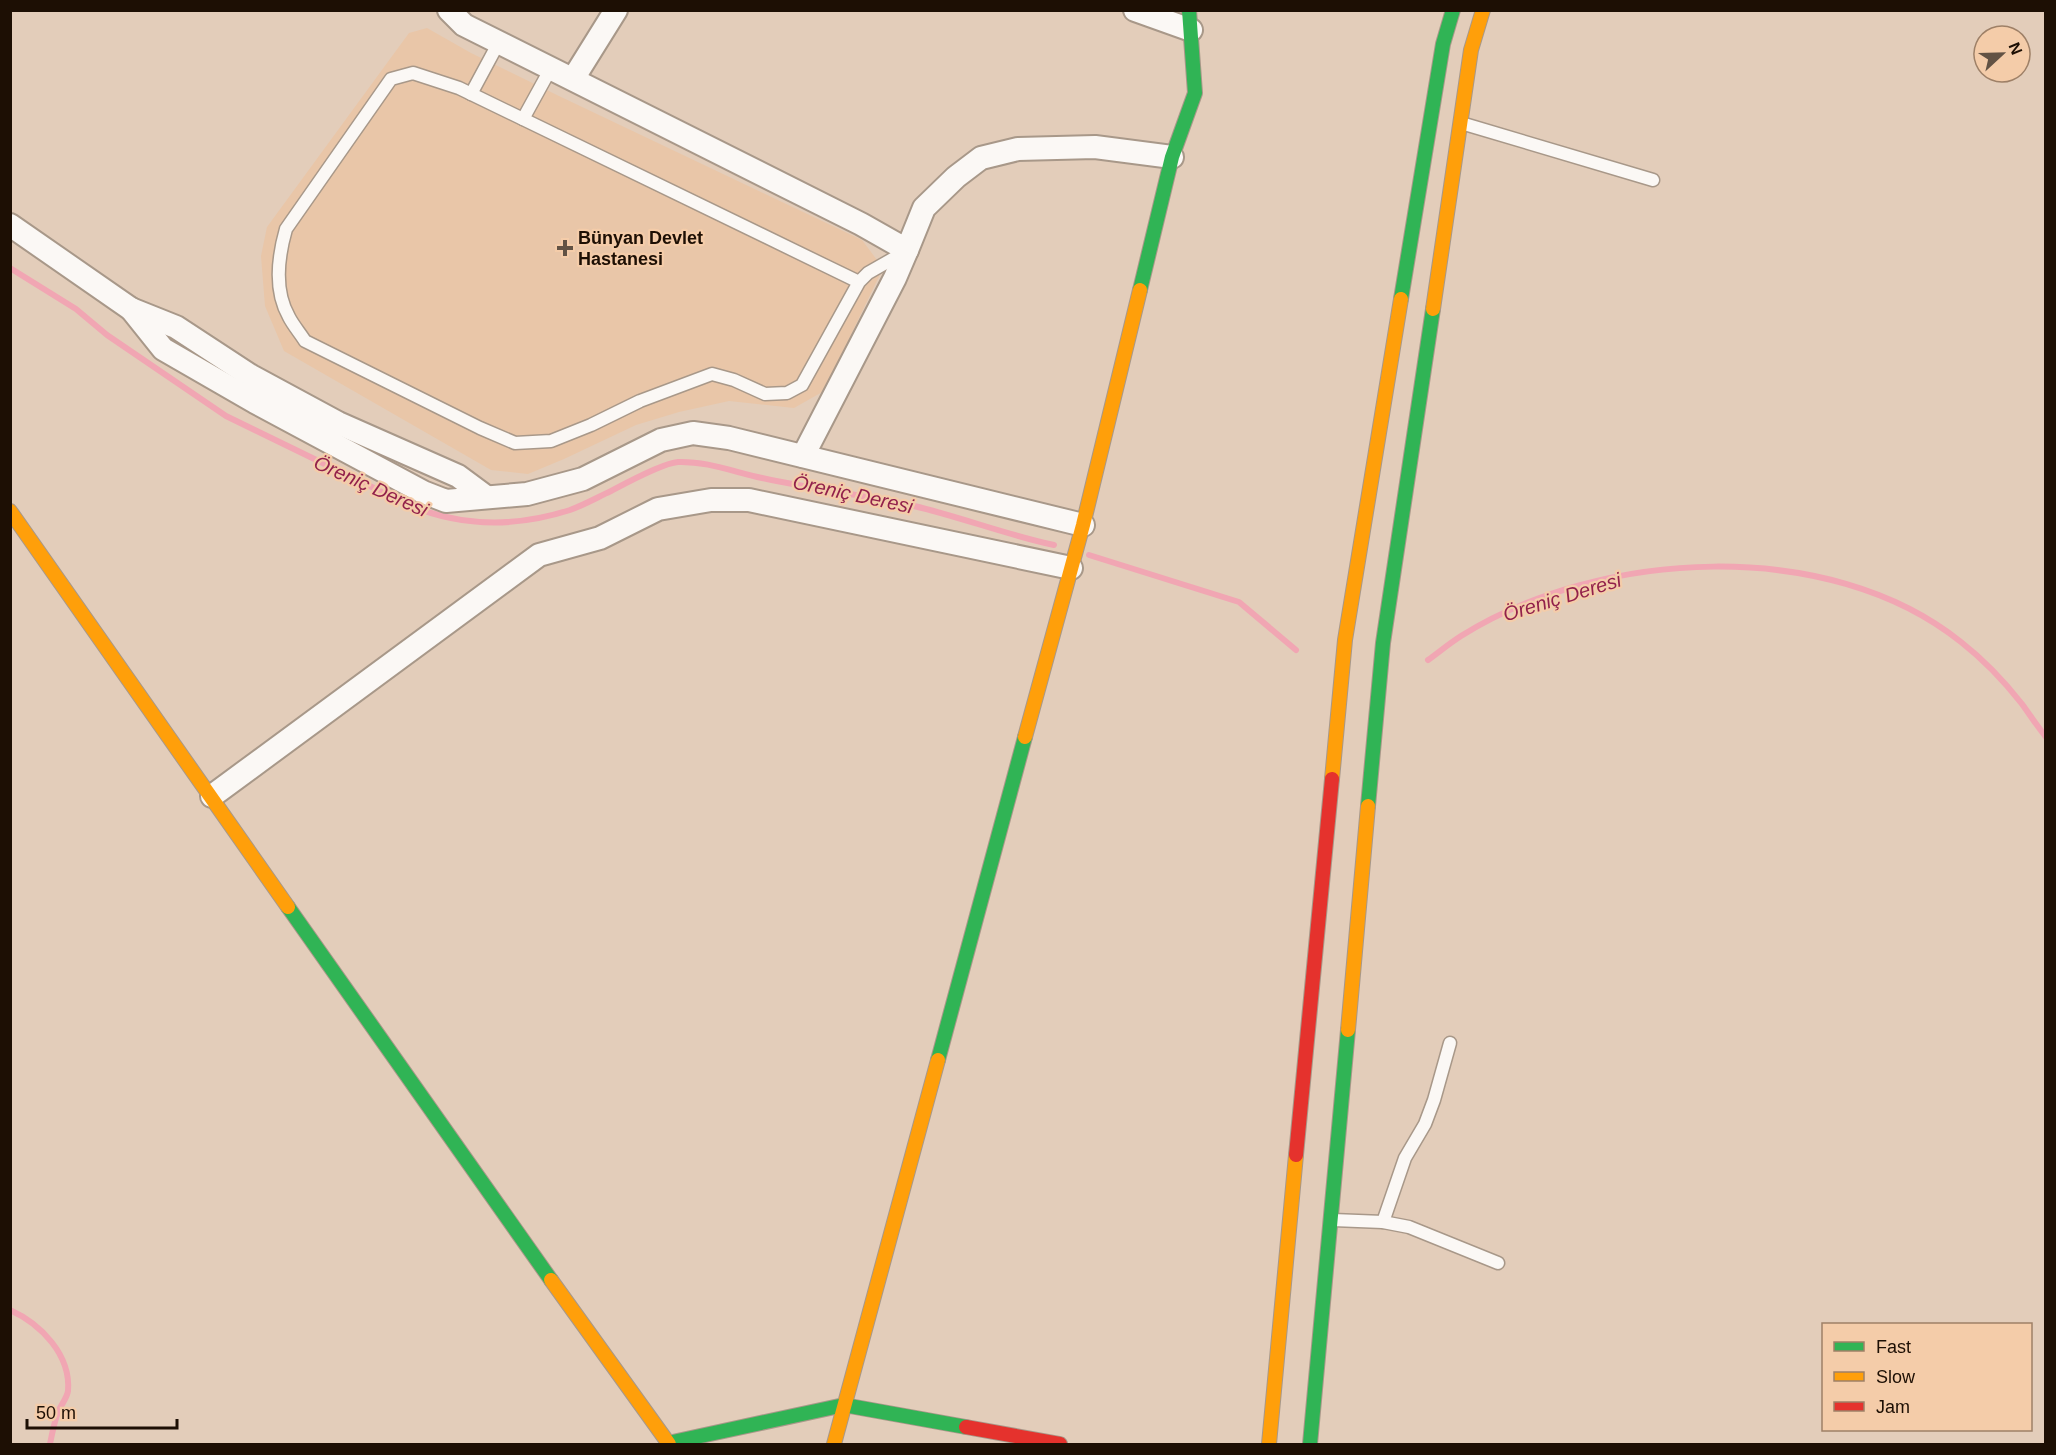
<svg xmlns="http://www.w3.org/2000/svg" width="2056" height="1455" font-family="Arial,sans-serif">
<rect width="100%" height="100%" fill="#e3cdba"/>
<polygon fill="#e9c6a8" points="427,28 471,53 559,96 862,240 883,268 824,391 794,408 729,401 679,412 636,425 564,459 528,474 491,470 284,351 265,306 261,256 267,227 409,33"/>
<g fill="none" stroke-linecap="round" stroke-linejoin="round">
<g stroke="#f1a6b3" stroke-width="6">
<path d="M 10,268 L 76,309 L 107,335 L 226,416 L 378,490 C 439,525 502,532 570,510 C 584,505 598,497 611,491 C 626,483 663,463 678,462 C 707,461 734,472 762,478 C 812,489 864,495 914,506 C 961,517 1007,535 1054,545"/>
<polyline points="1089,555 1239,602 1296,650"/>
<path d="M 1428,660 C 1439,652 1450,643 1461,636 C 1600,549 1829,536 1961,642 C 1984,660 2004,681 2022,704 C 2030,715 2037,726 2046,737"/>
<path d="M 10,1310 C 41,1324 71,1355 68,1391 C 67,1398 61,1405 58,1412 C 54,1423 52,1434 50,1444"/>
</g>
<defs>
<g id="lane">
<polyline points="471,94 499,42"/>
<polyline points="523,119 551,68"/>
<polyline points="1461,123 1653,180"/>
<path d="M 859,282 L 459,88 L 413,73 L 391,79 L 286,229 C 278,257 274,291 289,317 C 293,325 300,333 305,341 L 480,428 L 515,443 L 551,441 L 591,425 L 640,401 L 712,374 L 734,380 L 765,394 L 787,393 L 802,385 L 859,282 L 868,273 L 903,253"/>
<polyline points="1333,1220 1383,1222 1409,1227 1498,1263"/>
<polyline points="1383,1222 1405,1158 1425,1124 1434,1100 1450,1043"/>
</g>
<g id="street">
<polyline points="449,10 464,25 861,224 907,250 924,208 956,177 981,158 1018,149 1095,147 1172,157"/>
<polyline points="1135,10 1191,30"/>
<polyline points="573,79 616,10"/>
<polyline points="10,225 131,309 176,327 251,376 338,423 458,476 485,496"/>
<polyline points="131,309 163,349 255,402 423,492 446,501 527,494 583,479 661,440 693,433 729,438 1083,525"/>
<polyline points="803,456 895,278 907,250"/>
<polyline points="212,796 539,555 600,538 658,509 711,500 749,500 1071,568"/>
</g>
<g id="fast">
<polyline points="1140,290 1172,157 1195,93 1189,10"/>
<polyline points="1401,299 1443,44 1453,10"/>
<polyline points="1368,806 1383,643 1433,309"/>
<polyline points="288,907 551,1280"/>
<polyline points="938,1060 1025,737"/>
<polyline points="668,1443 844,1405 966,1427"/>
<polyline points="1310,1444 1348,1030"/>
</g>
<g id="slow">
<polyline points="1433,309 1471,50 1483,10"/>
<polyline points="10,511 288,907"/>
<polyline points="1025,737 1083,525 1140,290"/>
<polyline points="1332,779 1345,640 1401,299"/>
<polyline points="1348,1030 1368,806"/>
<polyline points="551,1280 669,1444"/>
<polyline points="834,1444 938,1060"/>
<polyline points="1269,1444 1296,1155"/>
</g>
<g id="jam">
<polyline points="1296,1155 1332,779"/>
<polyline points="966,1427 1060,1444"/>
</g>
</defs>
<use href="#lane" stroke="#a89889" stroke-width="15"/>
<use href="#street" stroke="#a89889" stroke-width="26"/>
<use href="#fast" stroke="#a89889" stroke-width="16"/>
<use href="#slow" stroke="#a89889" stroke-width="16"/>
<use href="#jam" stroke="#a89889" stroke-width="16"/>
<use href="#lane" stroke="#fbf8f5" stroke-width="12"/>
<use href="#street" stroke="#fbf8f5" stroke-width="22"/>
<use href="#fast" stroke="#30b455" stroke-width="14"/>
<use href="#slow" stroke="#ff9f0a" stroke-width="14"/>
<use href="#jam" stroke="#e5322d" stroke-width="14"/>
</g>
<path fill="#625244" stroke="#f4cca9" stroke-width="2" d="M562 239h6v6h6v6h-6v6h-6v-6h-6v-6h6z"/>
<g text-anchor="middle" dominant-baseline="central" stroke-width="4.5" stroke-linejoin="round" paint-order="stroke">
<g font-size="18" font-weight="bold" fill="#1d0f04" stroke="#f4cca9" text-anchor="start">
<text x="578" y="238">Bünyan Devlet<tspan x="578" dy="21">Hastanesi</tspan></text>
</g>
<g font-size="20" font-style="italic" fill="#92214b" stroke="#f4cca9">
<text transform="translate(371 486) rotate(24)">Öreniç Deresi</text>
<text transform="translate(853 494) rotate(12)">Öreniç Deresi</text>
<text transform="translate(1562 597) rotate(-17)">Öreniç Deresi</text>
</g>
</g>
<rect width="2056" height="1455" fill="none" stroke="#1d0f04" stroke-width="24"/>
<rect x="1822" y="1323" width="210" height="108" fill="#f4cca9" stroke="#9e8067" stroke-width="1.5"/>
<rect x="1834" y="1342" width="30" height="9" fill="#30b455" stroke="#9e8067" stroke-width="1.5"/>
<text x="1876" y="1353" font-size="18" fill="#1d0f04">Fast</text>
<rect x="1834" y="1372" width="30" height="9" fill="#ff9f0a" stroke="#9e8067" stroke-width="1.5"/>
<text x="1876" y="1383" font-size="18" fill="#1d0f04">Slow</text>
<rect x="1834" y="1402" width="30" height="9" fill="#e5322d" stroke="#9e8067" stroke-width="1.5"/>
<text x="1876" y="1413" font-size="18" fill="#1d0f04">Jam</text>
<g transform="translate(2002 54) rotate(68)"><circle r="28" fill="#f4cca9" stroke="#9e8067" stroke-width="1.5"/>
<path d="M0-4.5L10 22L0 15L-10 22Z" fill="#625244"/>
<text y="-9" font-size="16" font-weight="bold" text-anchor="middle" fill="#1d0f04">N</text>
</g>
<path d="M27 1419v9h150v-9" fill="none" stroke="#1d0f04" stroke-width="3"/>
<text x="36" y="1419" font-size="18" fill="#1d0f04" stroke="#f4cca9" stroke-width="4.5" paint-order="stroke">50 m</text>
</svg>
